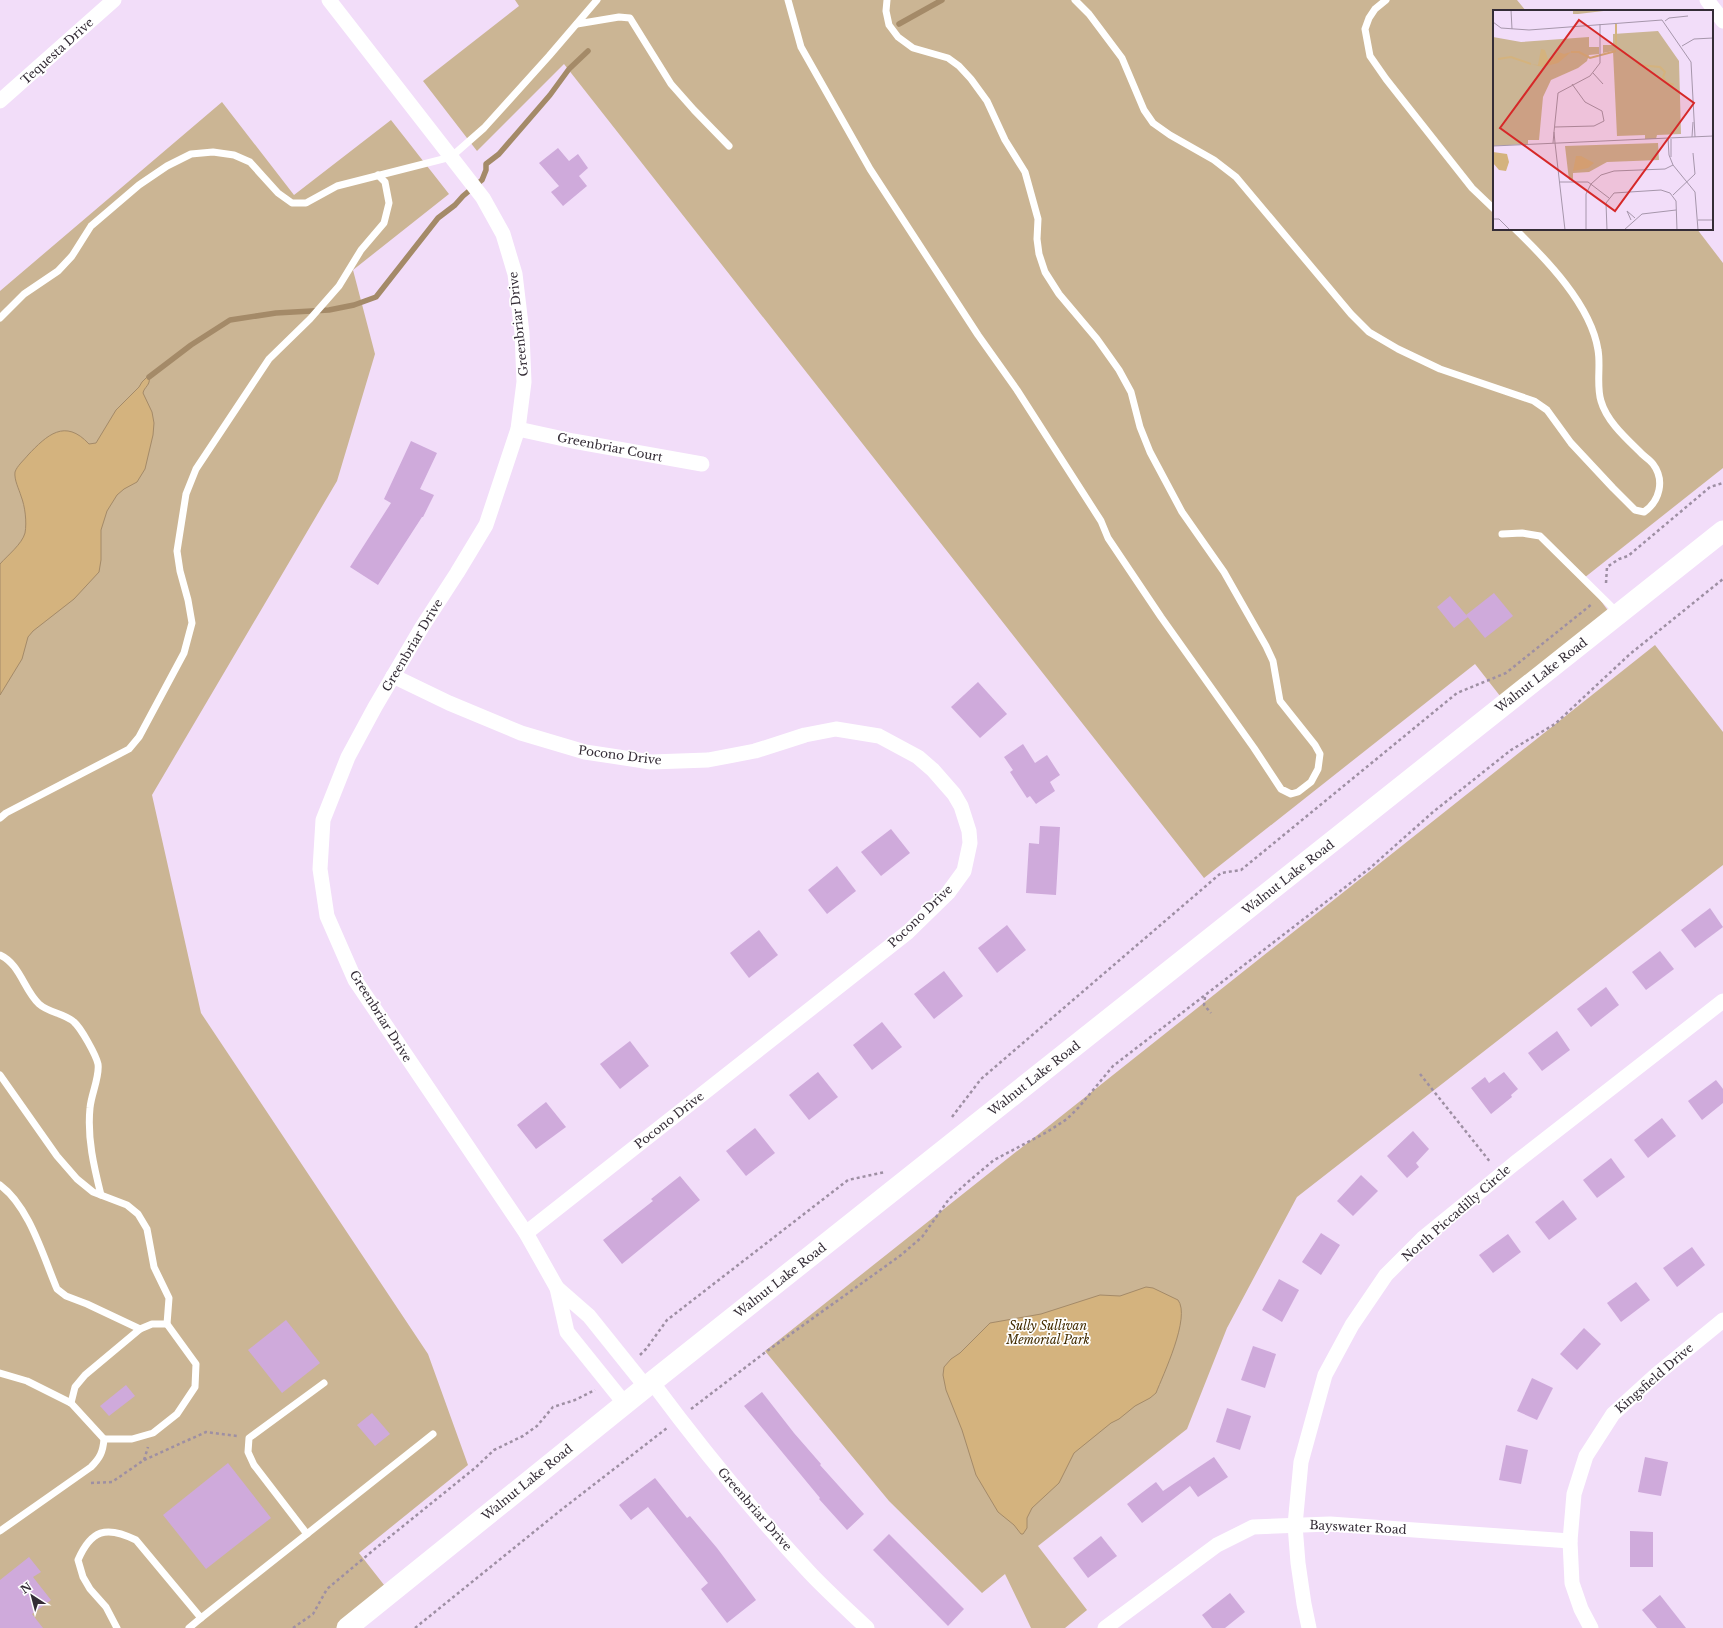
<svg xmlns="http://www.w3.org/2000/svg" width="1723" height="1628" font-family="'Libre Baskerville',serif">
<rect width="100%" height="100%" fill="#f2ddf9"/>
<g fill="#cbb594">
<polygon points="515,0 1517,0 1526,11 1494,11 1494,229 1697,229 1723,263 1723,468 1584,578 1612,616 1504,701 1475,664 1204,878 564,64 477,151 423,81 519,6"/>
<polygon points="222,102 294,195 391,120 449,194 353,270 375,354 337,481 152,795 201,1013 428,1354 468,1465 359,1553 388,1590 340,1628 0,1628 0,291"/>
<polygon points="1655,645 1723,732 1723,865 1297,1197 1227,1328 1187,1429 1038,1546 1087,1610 1065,1628 1031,1628 1005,1574 982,1593 889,1501 765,1351"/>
</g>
<g fill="#d4b37e" stroke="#a48a68">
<path d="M 147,377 L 149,377 C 151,385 144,387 143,393 L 152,412 L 154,423 L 153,435 L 145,469 L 137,482 L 124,489 L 117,495 L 107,511 L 101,530 L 101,560 L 99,572 L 74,599 L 33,631 L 28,637 L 22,659 L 0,695 L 0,564 C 8,555 22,544 25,533 C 27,522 25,506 21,496 C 19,489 14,480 15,472 C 17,466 24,460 28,455 C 47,435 65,418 89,444 L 96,443 L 116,410 L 139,387 L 142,382 Z"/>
<path d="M 1146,1287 L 1153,1288 L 1178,1300 C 1191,1317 1163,1375 1156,1393 L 1150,1398 L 1135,1406 L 1119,1419 L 1111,1423 L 1074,1453 L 1059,1483 L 1032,1508 L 1027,1518 L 1027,1528 L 1023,1534 L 1021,1534 L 1014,1525 L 998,1512 L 976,1475 L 962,1430 L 946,1390 L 943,1375 L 944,1367 L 951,1359 L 960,1353 L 990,1323 L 1041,1314 L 1100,1295 L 1120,1296 Z"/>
</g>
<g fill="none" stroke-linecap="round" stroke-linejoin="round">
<g stroke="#a48a68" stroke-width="5.5">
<polyline points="899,24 942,0"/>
<polyline points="149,377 191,345 230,320 276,313 329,310 354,305 376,297 438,218 455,205 463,196 482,180 486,170 486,164 499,154 550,95 569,69 588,51"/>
</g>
</g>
<g fill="#cfaadb">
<polygon points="558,148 569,161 578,154 588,168 579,176 587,186 563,206 551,192 559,186 539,163"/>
<polygon points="411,441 437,453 420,489 434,495 423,517 422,517 378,585 350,567 391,503 384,499"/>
<polygon points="1494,593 1513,616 1485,638 1466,615"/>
<polygon points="1450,596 1468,617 1454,628 1437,607"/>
<polygon points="978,682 1007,714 980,738 951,707"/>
<polygon points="1023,744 1035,763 1047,755 1060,775 1050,782 1055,791 1036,804 1030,796 1027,798 1010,772 1013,770 1004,757"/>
<polygon points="1040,826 1060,827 1056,895 1026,893 1029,843 1039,844"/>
<polygon points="891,829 910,853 881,876 861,852"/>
<polygon points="837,866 856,891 827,914 808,890"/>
<polygon points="1710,908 1723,927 1695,948 1681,930"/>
<polygon points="1007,925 1026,950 997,973 978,948"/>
<polygon points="759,930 778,955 749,978 730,953"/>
<polygon points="1660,951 1674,969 1646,990 1632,972"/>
<polygon points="944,971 963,996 934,1019 914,994"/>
<polygon points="1606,987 1619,1005 1591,1027 1577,1009"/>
<polygon points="882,1022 902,1047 872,1070 853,1045"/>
<polygon points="1557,1031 1570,1050 1542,1071 1528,1053"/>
<polygon points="630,1041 649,1066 620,1089 600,1064"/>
<polygon points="818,1072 838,1097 809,1120 789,1095"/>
<polygon points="1504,1072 1518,1089 1511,1095 1512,1097 1491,1114 1471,1088 1485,1077 1489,1083"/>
<polygon points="1716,1080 1723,1089 1723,1103 1702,1120 1688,1101"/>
<polygon points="546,1102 566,1127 536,1149 517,1125"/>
<polygon points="1662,1118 1676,1136 1648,1158 1634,1140"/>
<polygon points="755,1128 775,1153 746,1176 726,1151"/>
<polygon points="1413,1131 1429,1149 1416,1163 1419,1167 1407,1178 1387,1156"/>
<polygon points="1611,1158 1625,1177 1597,1198 1583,1180"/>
<polygon points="1361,1175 1378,1191 1353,1216 1337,1201"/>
<polygon points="680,1176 700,1200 622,1264 603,1240 653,1201 651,1199"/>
<polygon points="1563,1200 1577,1219 1549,1240 1535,1222"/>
<polygon points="1321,1233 1340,1245 1321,1275 1302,1262"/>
<polygon points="1508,1234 1521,1252 1493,1273 1479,1255"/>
<polygon points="1692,1247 1705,1265 1677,1287 1663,1268"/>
<polygon points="1279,1279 1299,1290 1282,1322 1262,1310"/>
<polygon points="1636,1282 1650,1300 1621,1322 1607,1303"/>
<polygon points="286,1320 320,1363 282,1393 248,1350"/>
<polygon points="1584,1328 1601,1344 1577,1370 1560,1354"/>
<polygon points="1253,1346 1276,1354 1265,1388 1241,1380"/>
<polygon points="1532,1378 1553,1388 1537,1420 1517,1411"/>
<polygon points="126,1385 135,1396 109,1416 100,1406"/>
<polygon points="762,1392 794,1433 821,1464 820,1465 864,1514 847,1530 819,1499 820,1498 744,1406"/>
<polygon points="1227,1408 1251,1416 1240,1450 1216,1442"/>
<polygon points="372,1413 390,1434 375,1446 357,1425"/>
<polygon points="1506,1445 1528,1450 1521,1484 1499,1480"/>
<polygon points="1214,1457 1228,1477 1198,1497 1190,1486 1142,1523 1127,1504 1156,1482 1163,1491"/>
<polygon points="1645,1457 1668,1462 1661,1496 1638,1492"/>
<polygon points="228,1463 271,1518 206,1569 163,1515"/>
<polygon points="655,1478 687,1518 690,1516 717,1548 756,1600 727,1623 701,1589 708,1583 648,1507 631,1520 619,1505"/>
<polygon points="1630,1531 1653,1532 1653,1567 1630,1567"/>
<polygon points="889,1534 964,1609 948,1626 873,1550"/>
<polygon points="1101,1536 1117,1556 1088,1578 1073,1558"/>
<polygon points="29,1557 41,1572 33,1577 51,1600 32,1614 43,1628 0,1628 0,1580"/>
<polygon points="1230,1593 1245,1612 1225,1628 1212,1628 1202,1615"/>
<polygon points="1660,1595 1686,1628 1657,1628 1642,1610"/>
</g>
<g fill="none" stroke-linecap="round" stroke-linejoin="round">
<g stroke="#9e8fa3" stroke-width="2.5" stroke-dasharray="3 3" stroke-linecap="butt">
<polyline points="1606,583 1607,567 1619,559 1628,556 1710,487 1723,483"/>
<polyline points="1205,997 1204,1005 1211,1013"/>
<polyline points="1420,1074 1491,1163"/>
<polyline points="952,1117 981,1079 1221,873 1241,870 1457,693 1506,673 1592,604"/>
<polyline points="640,1355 646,1349 667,1320 848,1180 885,1172"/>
<polyline points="691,1409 763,1354 901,1255 922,1237 949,1199 969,1181 994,1160 1047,1132 1067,1119 1079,1107 1113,1066 1370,868 1433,812 1511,750 1555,724 1630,654 1723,579"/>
<polyline points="144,1460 206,1432 237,1436"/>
<polyline points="91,1483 112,1482 144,1460 148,1447"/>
<polyline points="293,1628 313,1614 327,1589 376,1548 475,1468 494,1450 523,1436 537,1426 553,1407 575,1400 595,1390"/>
<polyline points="415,1628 561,1510 667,1428"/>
</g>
<g stroke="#fff" stroke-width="7">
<polyline points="788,0 801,47 870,169 978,335 1017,390 1101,521 1108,538 1161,617 1254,748 1281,789 1291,794 1298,792 1311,782 1318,769 1320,754 1315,745 1280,701 1273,661 1266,646 1224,572 1182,512 1150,452 1140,427 1131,392 1119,370 1097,339 1059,294 1045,272 1039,254 1037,239 1038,219 1025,172 1005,140 987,101 971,79 959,66 948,58 913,48 898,37 889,25 886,11 887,0"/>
<path d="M 1075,0 L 1089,14 L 1122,58 L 1144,110 L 1153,123 L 1170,135 L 1214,160 L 1236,177 L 1351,314 L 1369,332 L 1398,349 L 1440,369 L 1534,401 L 1547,410 L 1571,443 L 1613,488 L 1635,510 L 1644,512 C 1660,501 1665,480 1653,464 C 1650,460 1645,457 1642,454 C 1627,439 1607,422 1601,401 C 1596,385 1601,366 1598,350 C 1591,305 1546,259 1515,229"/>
<polyline points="1386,0 1375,9 1369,18 1365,29 1370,56 1386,79 1472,188 1494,209"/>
<polyline points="577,24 619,17 630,18 671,84 694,110 729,146"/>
<polyline points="0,318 24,294 58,271 72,256 91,226 139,185 167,166 191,154 213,152 234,155 250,162 278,193 292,203 306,203 337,186 451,157 484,128 549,56 597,0"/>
<polyline points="1502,534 1522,533 1540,536 1617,612"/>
<polyline points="0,818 6,813 129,749 139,737 184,653 192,623 188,600 180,571 177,551 186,494 196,469 269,359 310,319 339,286 361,250 384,223 389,203 385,182 378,175"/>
<path d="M 0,955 C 20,964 24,990 39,1004 C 49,1013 64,1013 74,1022 C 81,1028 96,1055 98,1064 C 100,1076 91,1095 90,1108 C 87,1138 94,1167 101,1195"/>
<polyline points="0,1075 57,1156 77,1179 93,1192 127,1205 138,1214 147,1229 154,1267 169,1298 167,1324 196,1364 195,1387 177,1414 153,1433 132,1439 104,1439"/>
<path d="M 0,1185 C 29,1206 43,1256 57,1289 L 66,1296 L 87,1304 L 140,1329"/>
<path d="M 0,1373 L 27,1381 L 71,1403 L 104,1439 C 103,1452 100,1458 91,1467 L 0,1531"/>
<polyline points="71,1403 75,1387 85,1375 140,1329 152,1324 167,1324"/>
<polyline points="307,1534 254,1465 248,1452 249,1438 324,1383"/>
<path d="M 117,1628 L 106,1607 L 90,1589 L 83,1577 L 78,1560 C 91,1530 106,1525 136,1540 L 201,1618 L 433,1434"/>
<polyline points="189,1628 201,1618"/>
</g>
<g stroke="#fff" stroke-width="15">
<polyline points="329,0 483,198 503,234 515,274 522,333 524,382 518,429 486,525 457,573 422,627 375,707 348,757 323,820 320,869 327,916 355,980 526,1233 557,1288"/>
<polyline points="1707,0 1723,21"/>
<polyline points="0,101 114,0"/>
<polyline points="518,429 573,441 702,464"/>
<polyline points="393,676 449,703 521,733 585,752 651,762 708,760 755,751 805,735 836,729 879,736 918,757 933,770 954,794 961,806 969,831 970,843 964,871 948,893 908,932 526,1233"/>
<path d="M 652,1382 C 701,1448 754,1513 810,1573 C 828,1592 848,1610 867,1628"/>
<polyline points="625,1404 567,1332 557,1288 589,1316 646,1387"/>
<polyline points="1105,1628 1217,1545 1253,1527 1330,1524 1570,1541"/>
<polyline points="1309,1628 1304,1604 1298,1563 1295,1525 1301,1462 1325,1375 1352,1325 1386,1275 1423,1238 1515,1163 1723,1001"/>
<polyline points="1591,1628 1581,1609 1572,1583 1570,1541 1574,1494 1586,1456 1613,1414 1657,1374 1723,1320"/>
</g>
<polyline stroke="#fff" stroke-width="21" points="347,1628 652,1382 1723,531"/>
</g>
<g text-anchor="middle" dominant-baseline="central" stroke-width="3.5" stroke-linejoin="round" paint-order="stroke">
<g font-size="12" fill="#342c36" stroke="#fff">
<text transform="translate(57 51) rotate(-42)">Tequesta Drive</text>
<text transform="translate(518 324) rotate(-96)">Greenbriar Drive</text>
<text transform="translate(610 447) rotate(11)">Greenbriar Court</text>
<text transform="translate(412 645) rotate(-59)">Greenbriar Drive</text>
<text transform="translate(1541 675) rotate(-38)">Walnut Lake Road</text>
<text transform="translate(620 755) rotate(7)">Pocono Drive</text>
<text transform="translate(1288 877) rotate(-38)">Walnut Lake Road</text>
<text transform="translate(920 916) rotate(-44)">Pocono Drive</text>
<text transform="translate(381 1016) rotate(58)">Greenbriar Drive</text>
<text transform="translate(1034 1078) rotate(-38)">Walnut Lake Road</text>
<text transform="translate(669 1120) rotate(-38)">Pocono Drive</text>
<text transform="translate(1456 1213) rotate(-41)">North Piccadilly Circle</text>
<text transform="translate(780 1280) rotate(-38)">Walnut Lake Road</text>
<text transform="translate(1654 1378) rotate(-41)">Kingsfield Drive</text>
<text transform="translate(527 1482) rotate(-39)">Walnut Lake Road</text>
<text transform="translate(755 1509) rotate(49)">Greenbriar Drive</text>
<text transform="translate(1358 1527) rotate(3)">Bayswater Road</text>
</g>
<g font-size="12" font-style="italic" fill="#422c00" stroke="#fff">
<text x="1048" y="1325">Sully Sullivan<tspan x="1048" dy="14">Memorial Park</tspan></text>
</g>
</g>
<g transform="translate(1493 10)">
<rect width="220" height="220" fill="#f2ddf9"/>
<path d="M 80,0 L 119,0 L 85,4 L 80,4 ZM 165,21 L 186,51 L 188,124 L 164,125 L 163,129 L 152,129 L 152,125 L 124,126 L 120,41 L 110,43 L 110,35 L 120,35 L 120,24 ZM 0,27 L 28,32 L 96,27 L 96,37 L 106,37 L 106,44 L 96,45 L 94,51 L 85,58 L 58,70 L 50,87 L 46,130 L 35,130 L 35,134 L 0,136 ZM 165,133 L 166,150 L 114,152 L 96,162 L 80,163 L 80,169 L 76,170 L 72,136 Z" fill="#cbb594"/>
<path d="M 48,39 L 52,40 L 55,49 L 62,46 L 65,42 L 71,44 L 78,42 L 65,53 L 49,57 L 38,54 L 45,55 ZM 0,142 L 14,144 L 16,152 L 13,161 L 6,160 L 0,153 ZM 83,146 L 88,146 L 101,153 L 95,158 L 80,161 Z" fill="#d4b37e"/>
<path fill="none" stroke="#d4b37e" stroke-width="2" d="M 123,14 L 123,36M 78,42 L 86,42 L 97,48 L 123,41M 5,49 L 18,47 L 38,54M 145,55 L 167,57 L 172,62 L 170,67 L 173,72 L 181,75"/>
<path fill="none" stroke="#a696ab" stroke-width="1" d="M 18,0 L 19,19M 172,11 L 176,8 L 195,6M 0,12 L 8,18 L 36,20 L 169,10 L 198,52 L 202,127M 189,36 L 201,29 L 220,28M 100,63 L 110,74M 62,117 L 101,116 L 111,111 L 109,101 L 92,92 L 79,74M 61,122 L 65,83 L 97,66 L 107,53 L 107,14M 199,127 L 200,112M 175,128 L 176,145 L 180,155 L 202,182 L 205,220M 60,133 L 61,122 L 62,133M 62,133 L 72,220M 0,136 L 220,126M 178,147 L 178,129M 67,172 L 95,172 L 116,188M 180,185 L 202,164 L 200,143M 0,209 L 6,209 L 17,220M 138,210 L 134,201 L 142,208M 205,210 L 220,210M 93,220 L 93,184 L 98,174 L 108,165 L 121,161 L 172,159 L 180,155M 114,220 L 113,193 L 121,183 L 168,180 L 177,183 L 183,191 L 184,220M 131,220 L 149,204 L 183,200"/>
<path fill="#d62828" fill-opacity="0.15" stroke="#d62828" stroke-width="2" d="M 86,10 L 201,93 L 122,201 L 7,118 Z"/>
<rect width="220" height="220" fill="none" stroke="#342c36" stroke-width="2"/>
</g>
<g transform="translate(32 1596) rotate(324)" stroke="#ffffff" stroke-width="3" paint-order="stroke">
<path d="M0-3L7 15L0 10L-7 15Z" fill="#342c36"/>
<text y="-6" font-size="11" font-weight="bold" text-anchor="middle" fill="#342c36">N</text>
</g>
</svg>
